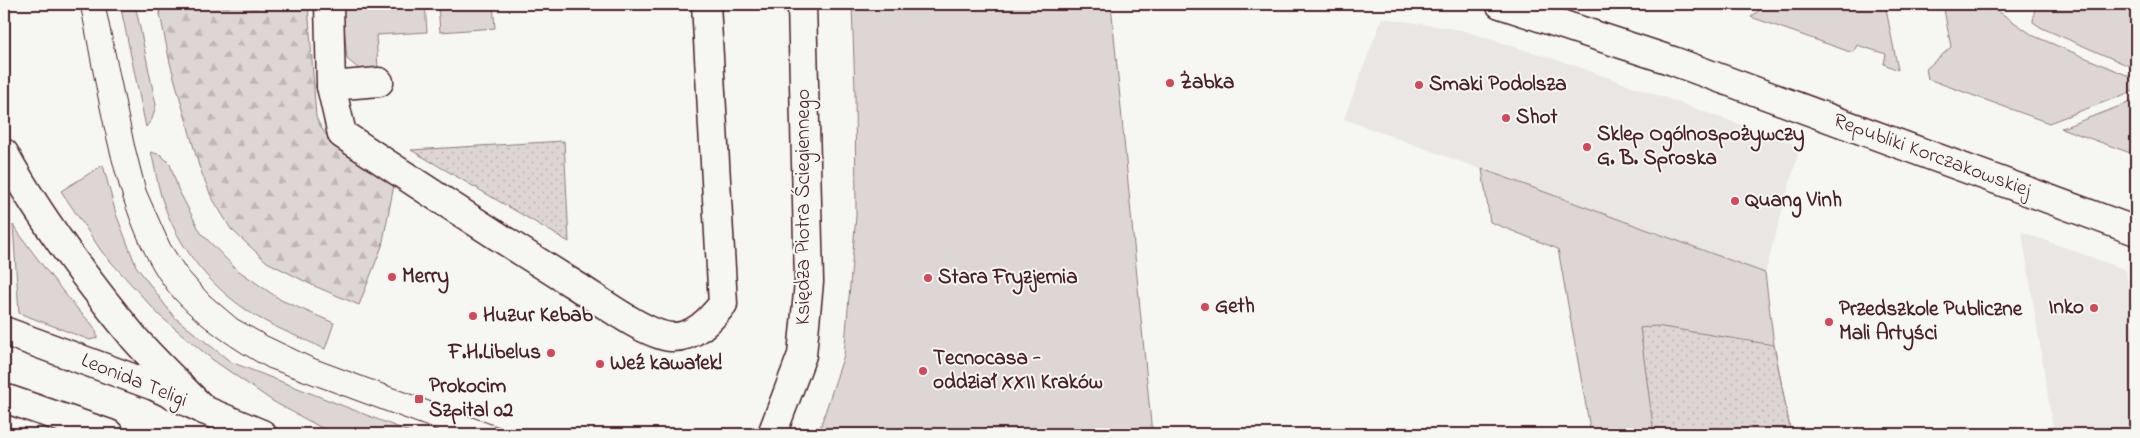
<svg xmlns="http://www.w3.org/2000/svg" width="2140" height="438" font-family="'Indie Flower',sans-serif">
<defs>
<pattern id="forest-firs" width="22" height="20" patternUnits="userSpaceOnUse" patternTransform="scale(1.25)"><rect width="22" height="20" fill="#ddd6d5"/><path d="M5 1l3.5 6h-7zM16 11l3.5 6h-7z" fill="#bfb7b7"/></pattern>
<pattern id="park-dots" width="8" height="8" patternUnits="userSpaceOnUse" patternTransform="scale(1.25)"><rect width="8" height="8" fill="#ddd6d5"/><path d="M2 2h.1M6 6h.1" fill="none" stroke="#bfb7b7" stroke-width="1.8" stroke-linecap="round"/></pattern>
</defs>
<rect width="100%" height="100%" fill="#f6f6f2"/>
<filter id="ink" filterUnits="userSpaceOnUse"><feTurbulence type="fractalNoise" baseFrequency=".02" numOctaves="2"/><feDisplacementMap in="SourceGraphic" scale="10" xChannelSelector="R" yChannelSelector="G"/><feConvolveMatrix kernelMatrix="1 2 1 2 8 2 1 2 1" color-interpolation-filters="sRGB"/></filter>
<g filter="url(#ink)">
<g fill="#e9e6e3">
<polygon points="1382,18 1461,30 1573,65 1800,146 1765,273 1344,119"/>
<polygon points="2022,232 2126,270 2136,354 2136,434 2054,434"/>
</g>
<g fill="#ddd6d5" stroke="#947a80">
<polygon points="120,4 135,4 156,105 152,119 146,127"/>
<polygon points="342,4 425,4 427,32 376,35 378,68 359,69 347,59"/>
<polygon points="438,4 493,4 495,28 440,32"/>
<polygon points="852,4 1111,4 1152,434 818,434 844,355 856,216 855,91"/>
<polygon points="1767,4 1885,4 1898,70 1884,64 1886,54 1857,45 1853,53 1751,17"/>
<polygon points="1943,4 1988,4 2034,36 2136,79 2136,90 2049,123 1928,79 1926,69 1951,47"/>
<polygon points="2037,4 2136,4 2136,69 2042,28 2033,22 2035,6"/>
<polygon points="2136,100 2136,155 2061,128 2062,128"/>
<path d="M 151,152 L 161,155 L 170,164 L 178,189 L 201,233 L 236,269 L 281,300 L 334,323 L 325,349 C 304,339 280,330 259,318 C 213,291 177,248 161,196 C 157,182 155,167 151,152 Z"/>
<polygon points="103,165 116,214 136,266 174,317 231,362 415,434 333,434 274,402 213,360 160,316 102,252 61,191"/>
<polygon points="1482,169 1765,273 1774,345 1791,434 1591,434 1558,249 1490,222"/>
<path d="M 13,225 C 34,255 57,285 81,313 C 88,320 98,328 97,338 L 90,340 L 19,313 Z"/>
</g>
<path fill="url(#forest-firs)" stroke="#947a80" d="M 158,4 L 308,4 L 316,117 C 329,150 365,166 394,185 L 382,246 L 359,305 L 312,285 L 267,262 L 231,229 L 211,196 L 199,166 L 170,63 Z"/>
<g fill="url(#park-dots)" stroke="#947a80">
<polygon points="564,141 569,242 411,150"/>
<polygon points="1656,326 1774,345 1791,434 1654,434 1640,328"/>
</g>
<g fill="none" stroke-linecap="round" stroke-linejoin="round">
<defs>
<g id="minor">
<polyline points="329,4 331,86 379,82"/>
<polyline points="1500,4 1673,61 2136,231"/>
<path d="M 331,86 L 342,134 C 420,186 498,237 578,287 C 600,301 646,335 671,337 C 694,338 710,320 723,304 L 706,4"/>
<path d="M 4,153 C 40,219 87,281 135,339 C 157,364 181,386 204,410"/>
<polyline points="4,331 154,386 204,410 262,434"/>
<polyline points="4,398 109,434"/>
<polyline points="772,434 802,355 809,282 802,4"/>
</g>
</defs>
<use href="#minor" stroke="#4a1f2b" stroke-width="31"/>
<use href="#minor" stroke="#f6f6f2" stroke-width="28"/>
<g stroke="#4a1f2b" stroke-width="1">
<path d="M 80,4 C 98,90 115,232 174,298 C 198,325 236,351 268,368 L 447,434"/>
<polyline points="105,4 134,143 146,190 170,244 187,270 209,295 237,319 267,336 313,358 518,434"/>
</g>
</g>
</g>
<g fill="#d1495b" stroke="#f6f6f2" stroke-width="2">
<circle cx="1170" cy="83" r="5"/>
<circle cx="1419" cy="85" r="5"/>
<circle cx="1506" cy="118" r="5"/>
<circle cx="1587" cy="147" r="5"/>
<circle cx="1735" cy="201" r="5"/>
<circle cx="392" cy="277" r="5"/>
<circle cx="928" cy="278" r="5"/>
<circle cx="1205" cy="307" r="5"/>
<circle cx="2094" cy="308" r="5"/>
<circle cx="473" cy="316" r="5"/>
<circle cx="1829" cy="322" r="5"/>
<circle cx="551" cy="353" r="5"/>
<circle cx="600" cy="364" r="5"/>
<circle cx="923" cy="371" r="5"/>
<rect x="414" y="394" width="10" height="10" rx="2.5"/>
</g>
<g text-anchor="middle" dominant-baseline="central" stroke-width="4" stroke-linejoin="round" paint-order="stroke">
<g font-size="21" font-weight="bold" fill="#4a1f2b" stroke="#f6f6f2" text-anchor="start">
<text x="1180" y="83">Żabka</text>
<text x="1429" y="85">Smaki Podolsza</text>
<text x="1516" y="118">Shot</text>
<text x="1597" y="135">Sklep Ogólnospożywczy<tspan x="1597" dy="24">G. B. Sproska</tspan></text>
<text x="1745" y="201">Quang Vinh</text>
<text x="402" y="277">Merry</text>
<text x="938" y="278">Stara Fryzjernia</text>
<text x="1215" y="307">Geth</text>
<text x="2084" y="308" text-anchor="end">Inko</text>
<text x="1839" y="310">Przedszkole Publiczne<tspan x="1839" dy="24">Mali Artyści</tspan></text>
<text x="483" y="316">Huzur Kebab</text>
<text x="541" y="353" text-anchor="end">F.H.Libelus</text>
<text x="933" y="359">Tecnocasa -<tspan x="933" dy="24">oddział XXII Kraków</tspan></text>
<text x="610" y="364">Weź kawałek!</text>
<text x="429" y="387">Prokocim<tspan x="429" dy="24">Szpital 02</tspan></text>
</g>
<g font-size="21" fill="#4a1f2b" stroke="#f6f6f2">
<text transform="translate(1932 156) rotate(20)">Republiki Korczakowskiej</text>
<text transform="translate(804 207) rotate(-90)">Księdza Piotra Ściegiennego</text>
<text transform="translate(134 381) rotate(22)">Leonida Teligi</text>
</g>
</g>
<rect width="2140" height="438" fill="none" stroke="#f6f6f2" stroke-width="20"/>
<rect x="10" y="10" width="2120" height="418" fill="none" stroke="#4a1f2b" stroke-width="2" filter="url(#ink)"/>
</svg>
